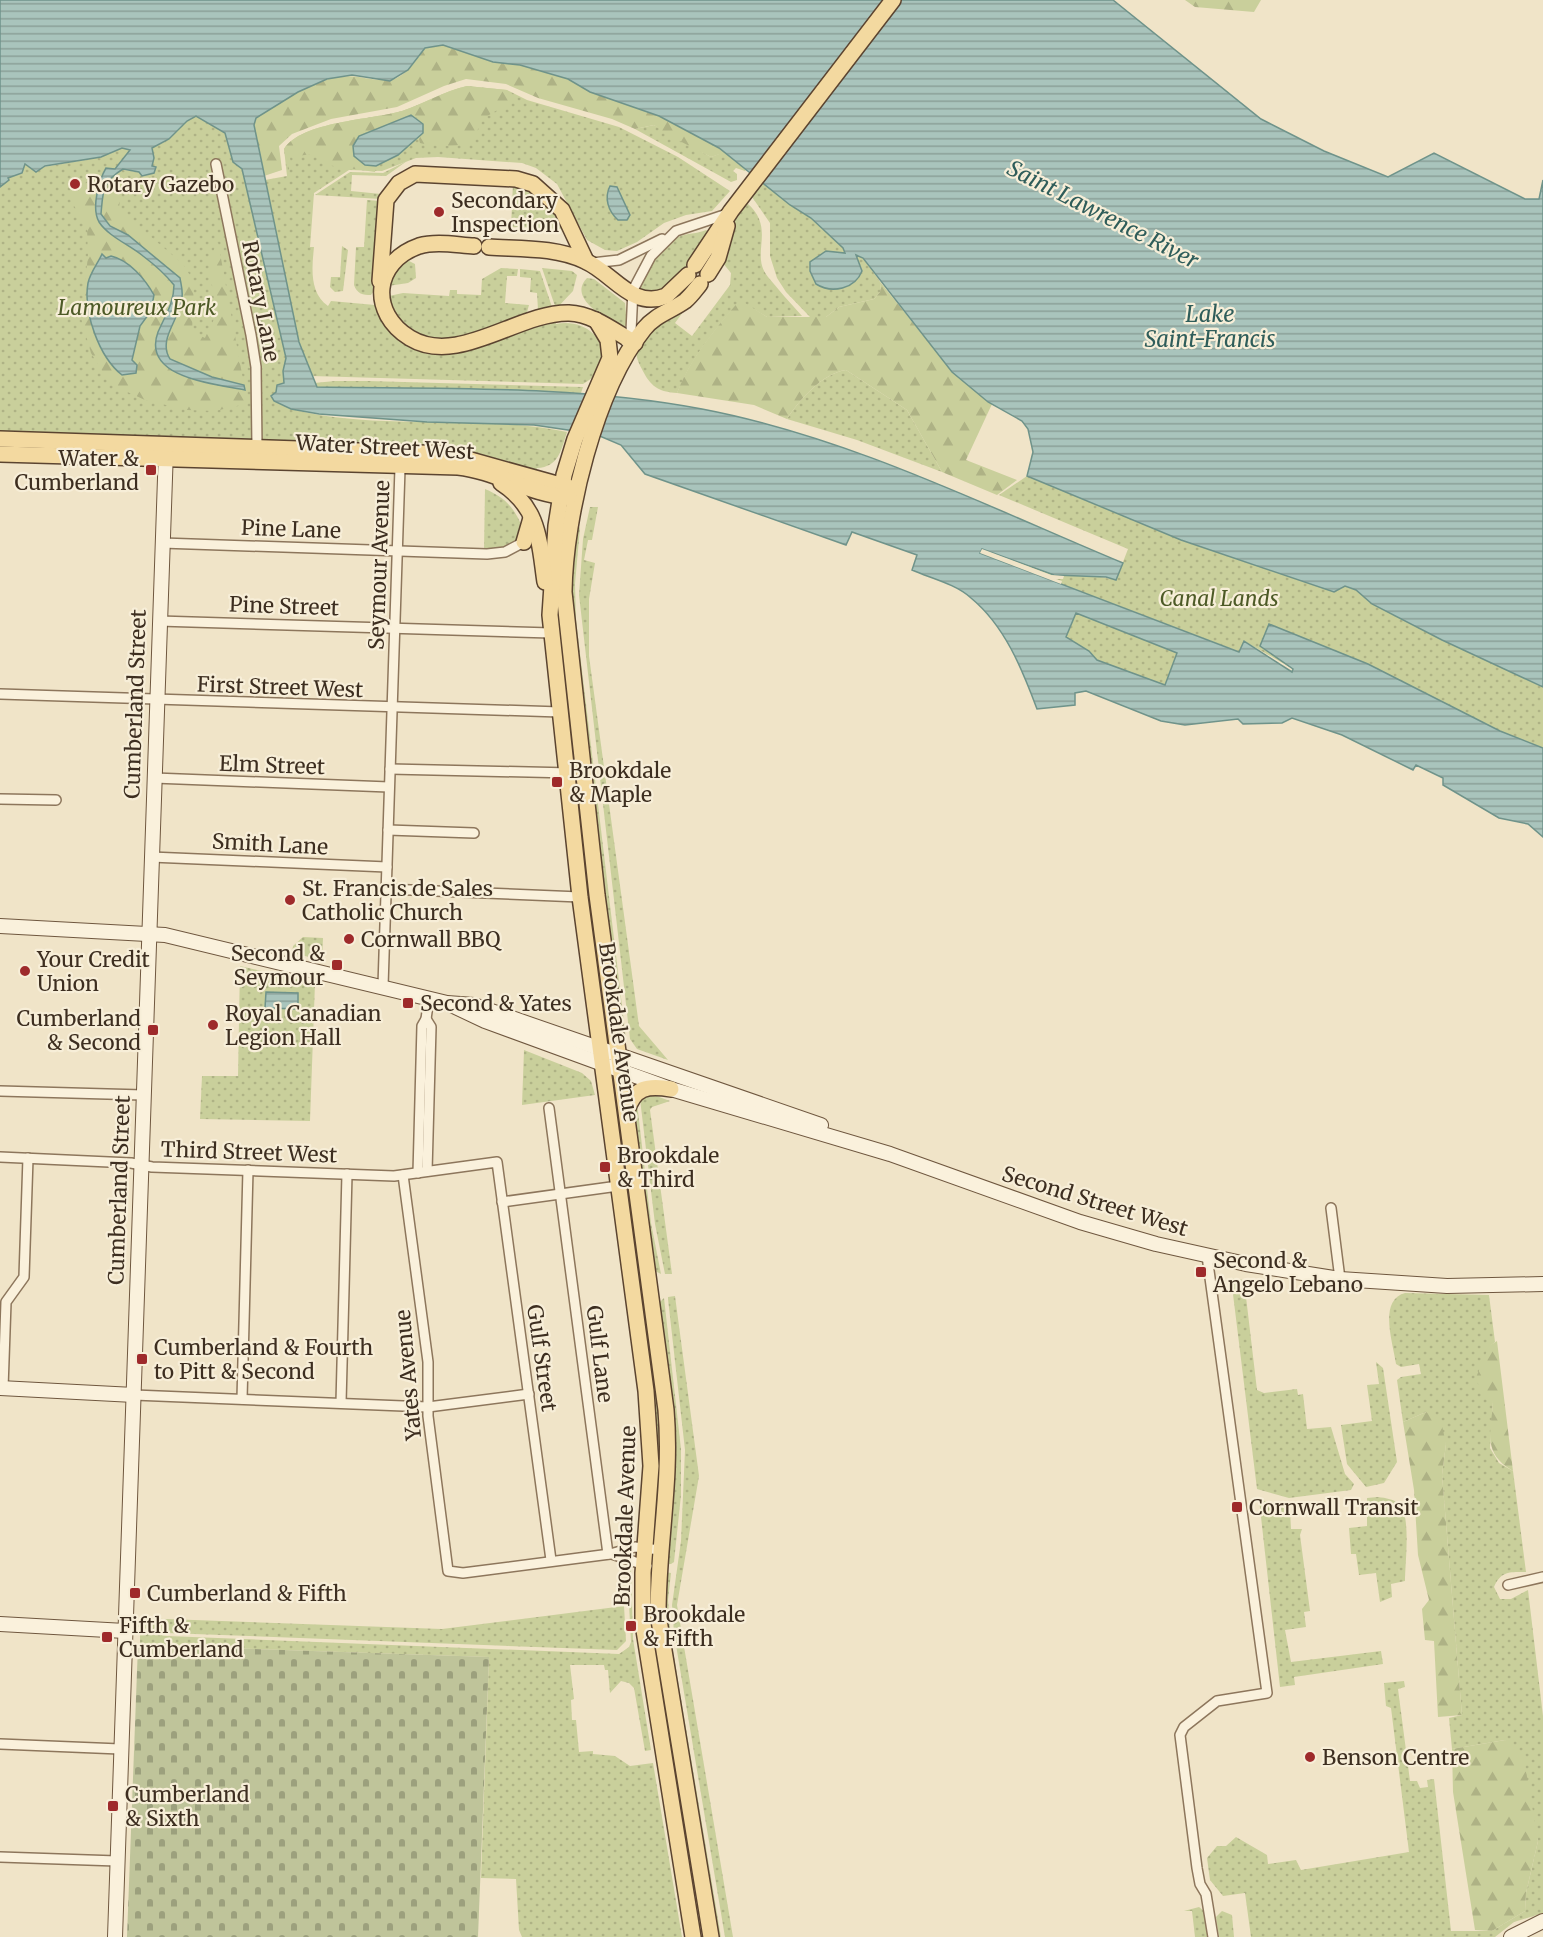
<svg xmlns="http://www.w3.org/2000/svg" width="1543" height="1937" font-family="Merriweather,serif">
<defs>
<pattern id="grass-dots" width="8" height="8" patternUnits="userSpaceOnUse" patternTransform="scale(1.5)"><rect width="8" height="8" fill="#c9cf9b"/><path d="M2 2h.1M6 6h.1" fill="none" stroke="#aeb285" stroke-width="1.8" stroke-linecap="round"/></pattern>
<pattern id="forest-firs" width="22" height="20" patternUnits="userSpaceOnUse" patternTransform="scale(1.5)"><rect width="22" height="20" fill="#c9cf9b"/><path d="M5 1l3.5 6h-7zM16 11l3.5 6h-7z" fill="#aeb285"/></pattern>
<pattern id="cemetery-stones" width="16" height="16" patternUnits="userSpaceOnUse" patternTransform="scale(1.5)"><rect width="16" height="16" fill="#bfc49a"/><path d="M2 7V4a2 2 0 0 1 4 0v3zM10 15v-3a2 2 0 0 1 4 0v3z" fill="#9ca07d"/></pattern>
<pattern id="water-rules" width="6" height="5" patternUnits="userSpaceOnUse" patternTransform="scale(1.5)"><rect width="6" height="5" fill="#a9c4bc"/><path d="M0 2.5h6" fill="none" stroke="#8ba098"/></pattern>
</defs>
<rect width="100%" height="100%" fill="#f0e4c8"/>
<g fill="url(#grass-dots)">
<path d="M 467,86 L 507,90 L 527,100 L 619,127 L 678,157 L 730,191 L 712,211 L 686,215 L 664,223 L 637,242 L 617,251 L 605,250 L 587,240 L 557,184 L 536,168 L 522,163 L 438,157 L 416,158 L 382,171 L 349,170 L 314,193 L 310,247 L 314,247 C 312,267 309,293 328,306 L 331,301 L 375,305 L 447,354 L 555,321 L 556,324 C 598,316 622,363 583,384 L 311,376 L 299,342 L 265,180 L 287,176 L 284,149 C 302,121 372,120 402,111 C 424,104 444,91 467,86 Z"/>
<path d="M 196,116 L 225,133 L 233,162 L 242,169 L 287,358 L 284,384 L 291,409 C 381,432 477,413 567,432 C 561,450 559,467 537,468 L 536,472 L 0,434 L 0,187 L 8,180 L 7,178 L 22,173 L 25,164 L 36,172 L 44,167 L 101,157 L 122,148 L 131,150 L 115,169 L 139,172 L 153,167 L 151,148 L 169,139 L 187,121 Z"/>
<polygon points="654,125 711,157 719,154 719,148 746,169 745,171 736,168 733,171 737,174 737,180 731,182 635,129"/>
<polygon points="407,161 386,176 352,175 351,191 381,194 381,199 315,195 350,172 383,173"/>
<polygon points="763,182 790,205 811,218 843,248 845,253 836,253 832,289 842,288 860,276 862,269 856,258 857,255 863,258 881,283 880,292 874,299 839,307 826,317 810,317 786,292 777,278 770,256 770,223 752,197"/>
<polygon points="513,183 545,197 566,229 511,227"/>
<path d="M 367,200 L 380,201 L 375,289 L 371,295 C 363,295 357,294 354,285 L 356,247 L 364,247 Z"/>
<path d="M 747,203 C 777,229 749,254 768,277 C 778,289 790,303 802,316 L 767,317 L 740,301 C 715,329 691,358 677,393 C 661,392 652,388 644,373 C 641,367 635,358 637,351 C 642,328 673,313 691,301 L 675,323 L 692,336 L 730,285 L 731,273 L 722,262 L 731,224 Z"/>
<path d="M 706,230 L 711,233 C 698,253 682,289 656,292 C 650,293 642,291 637,290 C 647,271 657,248 678,237 C 687,233 697,234 706,230 Z"/>
<polygon points="342,246 348,250 343,291 335,292 330,287 331,277 340,277"/>
<polygon points="407,260 415,264 416,278 408,283 388,286 389,275"/>
<path d="M 501,268 L 518,269 L 517,276 L 507,276 L 505,303 L 529,305 L 526,316 C 476,332 412,368 389,296 L 403,293 L 449,296 L 450,290 L 457,290 L 457,294 L 481,295 L 482,279 Z"/>
<polygon points="542,268 572,271 577,275 573,291 556,309"/>
<polygon points="520,269 540,271 553,310 542,313 538,310 537,293 530,292 531,278 520,277"/>
<path d="M 587,278 L 594,279 L 625,303 L 627,324 L 624,328 C 610,321 566,299 587,278 Z"/>
<path d="M 846,370 L 907,410 L 942,472 L 857,440 L 787,419 C 799,400 823,373 846,370 Z"/>
<polygon points="335,381 368,381 583,387 581,393 317,387 314,383"/>
<polygon points="1027,476 1105,508 1356,590 1442,640 1543,687 1543,748 1500,731 1368,664 1269,624 1293,669 1244,641 1240,652 980,553 1116,580 1128,549 999,495"/>
<path d="M 485,489 C 509,499 517,512 525,535 L 510,547 L 484,551 Z"/>
<polygon points="590,507 598,507 592,540 588,540 584,560 595,563 589,599 589,656 639,1026 668,1060 637,1049 630,1039 579,595 583,539"/>
<polygon points="576,524 580,528 575,584 576,620 626,1039 623,1040 598,860 571,606 571,570"/>
<polygon points="1076,613 1177,653 1165,686 1097,660 1089,651 1066,637"/>
<polygon points="303,937 323,938 322,960 292,953 293,946"/>
<polygon points="240,966 315,983 310,1121 200,1119 202,1076 238,1076"/>
<polygon points="524,1050 582,1073 591,1081 595,1095 522,1105"/>
<polygon points="651,1094 670,1101 652,1107 650,1110 672,1274 665,1274 655,1224 640,1099"/>
<polygon points="637,1103 651,1223 661,1274 653,1270 632,1114"/>
<polygon points="1231,1278 1244,1280 1257,1390 1264,1393 1297,1389 1298,1395 1303,1394 1307,1429 1331,1427 1345,1474 1354,1484 1351,1490 1289,1498 1257,1489"/>
<path d="M 1405,1293 L 1489,1295 L 1495,1342 L 1489,1347 L 1493,1402 L 1490,1448 L 1499,1463 L 1513,1471 L 1526,1572 C 1509,1572 1501,1571 1494,1587 L 1500,1599 L 1511,1599 L 1528,1590 L 1543,1716 L 1543,1913 L 1514,1922 L 1495,1937 L 1251,1937 L 1245,1893 L 1223,1896 L 1210,1880 L 1207,1858 L 1217,1846 L 1226,1846 L 1236,1837 L 1267,1855 L 1268,1864 L 1296,1860 L 1301,1870 L 1409,1852 L 1391,1708 L 1386,1706 L 1384,1683 L 1404,1681 L 1405,1687 L 1398,1689 L 1410,1781 L 1417,1781 L 1420,1788 L 1428,1787 L 1427,1780 L 1434,1779 L 1451,1931 L 1492,1931 L 1525,1911 L 1526,1893 L 1538,1841 L 1505,1740 L 1452,1749 L 1449,1718 L 1462,1715 L 1442,1475 L 1446,1444 L 1426,1412 L 1403,1422 L 1397,1380 L 1401,1377 L 1421,1374 L 1419,1364 L 1401,1367 L 1396,1364 C 1393,1343 1378,1300 1405,1293 Z"/>
<polygon points="675,1296 699,1476 677,1605 733,1937 725,1937 674,1633 672,1605 681,1541 685,1450 668,1299 668,1297"/>
<polygon points="664,1298 681,1449 681,1495 674,1562 671,1564 666,1564 658,1304"/>
<polygon points="647,1318 662,1443 658,1525 653,1524 657,1440 644,1332 643,1319"/>
<polygon points="1376,1362 1383,1368 1397,1462 1384,1483 1366,1487 1347,1464 1341,1425 1372,1421 1367,1385 1379,1384"/>
<path d="M 1378,1497 C 1386,1498 1394,1499 1400,1505 C 1411,1517 1405,1564 1405,1581 L 1391,1584 L 1392,1597 L 1380,1602 L 1376,1573 L 1359,1575 L 1356,1554 L 1351,1554 L 1349,1528 L 1367,1526 L 1367,1498 Z"/>
<polygon points="1259,1499 1290,1510 1291,1529 1302,1529 1300,1535 1310,1611 1304,1612 1306,1627 1285,1630 1291,1662 1381,1651 1383,1664 1294,1677 1295,1685 1280,1687"/>
<polygon points="627,1566 631,1571 633,1639 651,1750 645,1751 634,1688 629,1683 621,1681 610,1693 608,1670 605,1670 604,1665 570,1665 574,1699 571,1700 572,1720 576,1720 579,1752 593,1751 593,1754 615,1756 630,1766 653,1763 682,1937 522,1937 519,1930 516,1879 481,1878 489,1657 140,1645 140,1632 167,1636 619,1654 629,1647 631,1642"/>
<polygon points="665,1572 671,1573 668,1600 671,1639 721,1937 716,1937 665,1621"/>
<polygon points="624,1606 626,1641 617,1650 167,1633 138,1627 139,1618 442,1629"/>
<polygon points="1199,1907 1204,1911 1208,1937 1195,1937 1192,1911 1184,1911"/>
<polygon points="1222,1911 1232,1915 1234,1937 1219,1937 1216,1917"/>
</g>
<g fill="url(#forest-firs)" fill-rule="evenodd">
<polygon points="1185,0 1261,0 1254,12 1195,7"/>
<path d="M 443,45 L 493,62 L 520,65 L 568,79 L 590,92 L 659,116 L 719,148 L 720,154 L 711,157 L 668,135 L 654,125 L 635,129 L 612,119 L 538,98 L 506,84 L 466,79 L 444,86 L 397,107 L 331,119 L 292,134 L 279,146 L 282,170 L 264,176 L 254,125 L 256,118 C 279,104 303,86 329,79 C 356,72 365,81 388,80 C 404,80 417,59 425,48 Z"/>
<path d="M 467,86 L 507,90 L 511,98 C 504,108 494,111 485,118 C 478,124 478,132 474,139 C 468,149 430,146 420,143 L 419,139 L 423,133 L 420,119 L 410,115 L 359,136 L 354,156 L 365,165 L 376,166 L 375,172 L 327,165 L 312,154 L 290,157 L 291,166 L 288,170 L 284,149 C 302,121 372,120 402,111 C 424,104 444,91 467,86 Z"/>
<path d="M 95,177 L 100,179 L 96,212 L 99,222 L 162,271 L 174,285 C 174,310 152,330 158,356 L 213,382 L 245,390 L 245,402 L 241,405 L 215,411 L 187,410 L 145,400 L 110,384 L 91,353 L 81,318 L 88,256 L 87,227 L 68,196 ZM 111,256 L 130,267 L 151,311 L 140,326 L 132,360 L 137,365 L 112,367 L 94,336 L 88,306 L 88,295 L 100,261 Z"/>
<path d="M 107,181 L 121,184 L 119,210 L 183,264 L 194,282 L 192,332 L 205,338 C 208,331 214,323 214,316 C 217,289 202,267 218,242 L 244,385 L 212,377 L 170,359 C 158,341 178,315 183,296 C 178,287 174,274 167,266 C 149,245 118,236 101,214 L 103,191 Z"/>
<path d="M 881,283 L 951,370 L 992,404 L 966,460 L 1017,480 L 997,495 L 942,472 L 907,410 L 846,370 C 823,373 799,400 787,419 L 754,405 L 677,393 C 691,357 715,329 740,300 L 767,317 L 826,317 L 839,307 L 874,299 L 880,292 Z"/>
<path d="M 1497,1341 L 1513,1471 C 1482,1453 1491,1433 1493,1402 L 1475,1380 L 1489,1346 Z"/>
<polygon points="1426,1412 1441,1421 1446,1444 1442,1475 1462,1715 1438,1717 1434,1641 1425,1640 1422,1609 1429,1600 1418,1555 1414,1490 1403,1422"/>
<polygon points="1505,1740 1524,1759 1538,1841 1526,1893 1525,1911 1492,1931 1475,1930 1453,1792 1452,1749"/>
</g>
<polygon fill="url(#cemetery-stones)" points="138,1645 489,1657 478,1937 127,1937"/>
<g fill="url(#water-rules)" stroke="#6f938a" stroke-width="1.5" fill-rule="evenodd">
<path d="M 0,0 L 1113,0 L 1261,119 L 1324,151 L 1388,177 L 1434,153 L 1525,199 L 1539,199 L 1543,180 L 1543,687 L 1442,640 L 1372,604 L 1356,590 L 1345,586 L 1334,592 L 1181,540 L 1027,476 L 1033,452 L 1028,429 L 1022,421 L 988,402 L 952,372 L 863,258 L 856,255 L 862,271 C 855,289 832,294 816,284 L 810,271 L 810,262 L 826,251 L 845,253 L 843,248 L 811,218 L 790,205 L 719,148 L 659,116 L 590,92 L 568,79 L 520,65 L 493,62 L 443,45 L 425,48 L 408,70 L 390,81 L 352,75 L 327,79 L 298,92 L 256,118 L 254,125 L 299,342 L 317,387 C 445,389 576,385 702,409 C 849,437 986,506 1123,563 L 1116,580 L 1106,577 L 1054,575 L 982,549 L 980,553 L 1239,652 L 1244,641 L 1292,672 L 1293,669 L 1260,646 L 1269,624 L 1368,664 L 1500,731 L 1543,748 L 1543,837 L 1528,824 L 1499,818 L 1443,785 L 1443,778 L 1416,765 L 1413,770 L 1409,768 L 1342,735 L 1292,718 L 1282,723 L 1243,724 L 1238,719 L 1185,725 L 1161,721 L 1086,691 L 1075,693 L 1075,705 L 1037,709 C 1022,669 1005,626 971,598 C 956,584 930,578 912,570 L 917,555 L 852,532 L 846,545 L 645,474 L 621,445 L 595,434 L 534,425 L 427,422 L 319,414 L 291,409 L 274,401 L 271,396 L 276,392 L 277,385 L 284,383 L 283,371 L 286,358 L 242,169 L 233,162 L 225,133 L 196,116 L 187,121 L 169,139 L 152,148 L 154,158 L 152,166 L 156,167 L 154,173 L 142,176 L 139,172 L 123,169 C 102,182 103,191 101,214 L 110,226 L 128,235 L 180,278 C 181,284 183,291 182,297 C 181,318 157,339 170,359 L 212,377 L 244,385 L 245,390 C 215,384 141,378 158,332 C 165,316 174,303 174,285 C 165,274 155,265 143,256 C 130,245 109,237 99,222 C 91,208 99,180 106,168 L 115,169 L 130,150 L 122,148 L 101,157 L 45,166 L 36,172 L 25,164 L 22,173 L 8,178 L 9,180 L 0,187 ZM 1076,613 L 1177,653 L 1165,685 L 1097,660 L 1089,651 L 1066,637 Z"/>
<polygon points="411,115 423,124 423,133 398,155 376,166 365,165 354,156 353,146 359,136"/>
<path d="M 610,186 L 617,187 L 630,215 L 627,220 L 618,220 C 608,211 604,198 610,186 Z"/>
<path d="M 102,254 L 106,258 L 111,256 C 129,260 145,279 154,295 L 151,311 L 140,326 L 132,360 L 137,365 L 136,373 L 122,375 C 99,357 83,312 88,283 C 90,273 98,263 102,254 Z"/>
<polygon points="266,992 298,993 298,1009 265,1008"/>
</g>
<polygon fill="#f0e4c8" points="982,549 1051,575 1064,576 1063,579 1056,579 1062,581 1061,584 980,553"/>
<g fill="none" stroke-linecap="round" stroke-linejoin="round">
<polyline stroke="#ccc0a6" stroke-width="15" stroke-dasharray="15 8" stroke-linecap="butt" points="694,278 701,270"/>
<defs>
<g id="street">
<polyline points="216,164 251,335 256,367 257,447"/>
<polyline points="592,263 619,260 662,239"/>
<polyline points="626,342 631,331 633,290 651,256 676,231 727,214"/>
<polyline points="162,543 487,554 505,552 524,542"/>
<polyline points="159,621 551,633"/>
<polyline points="0,694 560,712"/>
<polyline points="390,769 571,773"/>
<polyline points="154,778 389,787"/>
<polyline points="0,799 56,800"/>
<polyline points="388,830 474,833"/>
<polyline points="151,857 387,867"/>
<polyline points="386,889 580,897"/>
<polyline points="383,986 400,468"/>
<polyline points="426,1019 431,1027 427,1171"/>
<polyline points="0,1091 143,1095"/>
<polyline points="549,1108 608,1554"/>
<polyline points="0,1157 131,1163 152,1167 394,1176 497,1162 551,1560"/>
<polyline points="418,1173 422,1026 426,1019 429,998"/>
<polyline points="403,1175 428,1362 428,1416 448,1571 463,1573 610,1554 635,1547 660,1550"/>
<polyline points="502,1202 618,1186"/>
<polyline points="1331,1208 1340,1279"/>
<polyline points="1207,1256 1267,1693 1217,1701 1184,1727 1180,1735 1197,1868 1200,1884 1206,1894 1213,1937"/>
<polyline points="3,1388 6,1302 24,1277 28,1158"/>
<polyline points="134,1395 428,1407 529,1394"/>
<polyline points="242,1399 248,1170"/>
<polyline points="341,1403 347,1174"/>
<polyline points="612,1554 647,1566"/>
<polyline points="1508,1585 1543,1577"/>
<polyline points="0,1744 120,1749"/>
<polyline points="0,1857 117,1861"/>
</g>
<g id="secondary">
<polyline points="0,926 165,935 447,1003 474,1005 821,1125"/>
<polyline points="447,1003 485,1021 671,1089 890,1154 1080,1222 1156,1244 1246,1264 1340,1279 1447,1286 1543,1284"/>
<polyline points="0,1388 134,1395"/>
<polyline points="0,1624 125,1631"/>
<polyline points="115,1937 166,449"/>
<polyline points="1511,1937 1543,1921"/>
</g>
<g id="primary">
<path d="M 474,246 C 456,245 436,241 419,246 C 373,262 369,313 410,338 C 458,367 518,312 569,313 C 593,314 614,331 635,343"/>
<path d="M 489,247 C 521,249 556,247 585,261 C 613,273 632,310 666,296 L 688,275"/>
<polyline points="695,265 731,211 893,0"/>
<polyline points="708,274 718,258 727,226"/>
<polyline points="380,281 386,200 399,183 415,174 516,179 533,184 562,210 586,261"/>
<path d="M 700,284 C 695,290 691,296 685,301 C 671,311 655,315 644,329 C 595,390 565,516 564,592 L 597,895 L 666,1410 C 672,1480 658,1544 658,1614 L 711,1937"/>
<polyline points="596,320 608,340 610,358 575,439 564,475 556,526 550,615 580,897 646,1391 651,1466 643,1573 643,1624 693,1937"/>
<polyline points="0,439 449,454 571,488"/>
<path d="M 0,454 L 458,467 C 496,471 530,495 569,497"/>
<path d="M 501,483 C 540,508 539,541 545,582"/>
<polyline points="524,542 531,518"/>
<path d="M 627,1111 C 634,1087 648,1085 671,1089"/>
</g>
</defs>
<use href="#street" stroke="#8d765c" stroke-width="12"/>
<use href="#secondary" stroke="#6f573f" stroke-width="16"/>
<use href="#primary" stroke="#5b4430" stroke-width="18"/>
<use href="#street" stroke="#faf1dc" stroke-width="9"/>
<use href="#secondary" stroke="#faf1dc" stroke-width="14"/>
<use href="#primary" stroke="#f3d9a0" stroke-width="15"/>
</g>
<g fill="#9e2a2b" stroke="#f7eed8" stroke-width="2">
<circle cx="75" cy="184" r="6"/>
<circle cx="439" cy="212" r="6"/>
<rect x="145" y="464" width="12" height="12" rx="3"/>
<rect x="551" y="776" width="12" height="12" rx="3"/>
<circle cx="290" cy="900" r="6"/>
<circle cx="349" cy="939" r="6"/>
<rect x="331" y="959" width="12" height="12" rx="3"/>
<circle cx="25" cy="971" r="6"/>
<rect x="402" y="997" width="12" height="12" rx="3"/>
<circle cx="213" cy="1025" r="6"/>
<rect x="147" y="1024" width="12" height="12" rx="3"/>
<rect x="599" y="1161" width="12" height="12" rx="3"/>
<rect x="1195" y="1266" width="12" height="12" rx="3"/>
<rect x="136" y="1353" width="12" height="12" rx="3"/>
<rect x="1231" y="1501" width="12" height="12" rx="3"/>
<rect x="129" y="1587" width="12" height="12" rx="3"/>
<rect x="625" y="1620" width="12" height="12" rx="3"/>
<rect x="101" y="1631" width="12" height="12" rx="3"/>
<circle cx="1310" cy="1757" r="6"/>
<rect x="107" y="1800" width="12" height="12" rx="3"/>
</g>
<g text-anchor="middle" dominant-baseline="central" stroke-width="4.5" stroke-linejoin="round" paint-order="stroke">
<g font-size="21" fill="#3d2e20" stroke="#f7eed8" text-anchor="start">
<text x="87" y="184">Rotary Gazebo</text>
<text x="451" y="200">Secondary<tspan x="451" dy="24">Inspection</tspan></text>
<text x="139" y="458" text-anchor="end">Water &amp;<tspan x="139" dy="24">Cumberland</tspan></text>
<text x="569" y="770">Brookdale<tspan x="569" dy="24">&amp; Maple</tspan></text>
<text x="302" y="888">St. Francis de Sales<tspan x="302" dy="24">Catholic Church</tspan></text>
<text x="361" y="939">Cornwall BBQ</text>
<text x="325" y="953" text-anchor="end">Second &amp;<tspan x="325" dy="24">Seymour</tspan></text>
<text x="37" y="959">Your Credit<tspan x="37" dy="24">Union</tspan></text>
<text x="420" y="1003">Second &amp; Yates</text>
<text x="225" y="1013">Royal Canadian<tspan x="225" dy="24">Legion Hall</tspan></text>
<text x="141" y="1018" text-anchor="end">Cumberland<tspan x="141" dy="24">&amp; Second</tspan></text>
<text x="617" y="1155">Brookdale<tspan x="617" dy="24">&amp; Third</tspan></text>
<text x="1213" y="1260">Second &amp;<tspan x="1213" dy="24">Angelo Lebano</tspan></text>
<text x="154" y="1347">Cumberland &amp; Fourth<tspan x="154" dy="24">to Pitt &amp; Second</tspan></text>
<text x="1249" y="1507">Cornwall Transit</text>
<text x="147" y="1593">Cumberland &amp; Fifth</text>
<text x="643" y="1614">Brookdale<tspan x="643" dy="24">&amp; Fifth</tspan></text>
<text x="119" y="1625">Fifth &amp;<tspan x="119" dy="24">Cumberland</tspan></text>
<text x="1322" y="1757">Benson Centre</text>
<text x="125" y="1794">Cumberland<tspan x="125" dy="24">&amp; Sixth</tspan></text>
</g>
<g font-size="21" fill="#3d2e20" stroke="#f7eed8">
<text transform="translate(261 301) rotate(79)">Rotary Lane</text>
<text transform="translate(385 447) rotate(3)">Water Street West</text>
<text transform="translate(291 529) rotate(2)">Pine Lane</text>
<text transform="translate(379 565) rotate(-88)">Seymour Avenue</text>
<text transform="translate(284 606) rotate(2)">Pine Street</text>
<text transform="translate(280 687) rotate(2)">First Street West</text>
<text transform="translate(135 704) rotate(-88)">Cumberland Street</text>
<text transform="translate(272 765) rotate(2)">Elm Street</text>
<text transform="translate(270 844) rotate(3)">Smith Lane</text>
<text transform="translate(619 1032) rotate(82)">Brookdale Avenue</text>
<text transform="translate(249 1152) rotate(2)">Third Street West</text>
<text transform="translate(119 1190) rotate(-88)">Cumberland Street</text>
<text transform="translate(1095 1201) rotate(17)">Second Street West</text>
<text transform="translate(600 1354) rotate(83)">Gulf Lane</text>
<text transform="translate(542 1358) rotate(82)">Gulf Street</text>
<text transform="translate(408 1375) rotate(-95)">Yates Avenue</text>
<text transform="translate(625 1516) rotate(-88)">Brookdale Avenue</text>
</g>
<g font-size="21" font-style="italic" fill="#4d5a26" stroke="#f7eed8">
<text x="137" y="307">Lamoureux Park</text>
<text x="1219" y="598">Canal Lands</text>
</g>
<g font-size="22" font-style="italic" fill="#2f5d5a" stroke="#f7eed8">
<text transform="translate(1103 214) rotate(27)">Saint Lawrence River</text>
<text x="1210" y="314">Lake<tspan x="1210" dy="25">Saint-Francis</tspan></text>
</g>
</g>
</svg>
